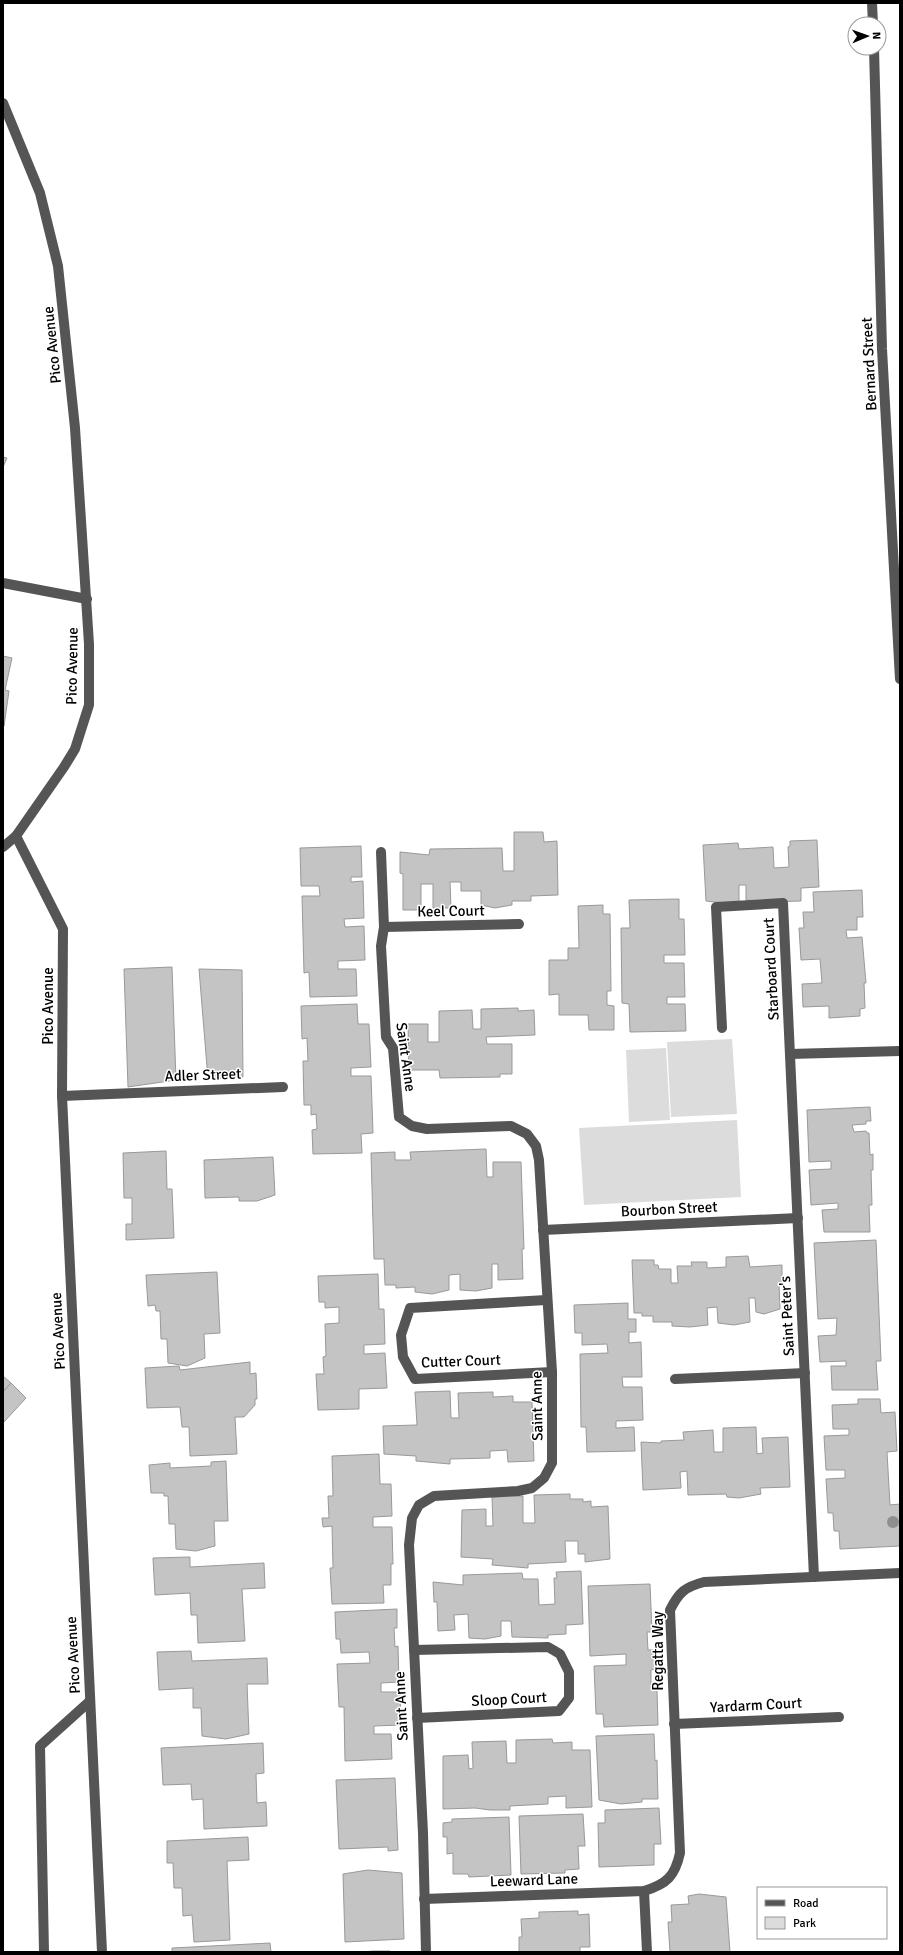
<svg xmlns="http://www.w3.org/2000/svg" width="903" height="1955" font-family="Signika,sans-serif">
<rect width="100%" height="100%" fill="#fff"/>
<g fill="#dcdcdc">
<polygon points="732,1039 737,1114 671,1117 667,1042"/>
<polygon points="666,1048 670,1120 629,1122 626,1050"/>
<polygon points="737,1120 741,1197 584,1205 579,1128"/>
</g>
<g fill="#c4c4c4" stroke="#999">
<polygon points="3,457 7,458 3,467"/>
<polygon points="3,656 12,658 5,690 9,691 4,726"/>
<polygon points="514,832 543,832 544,842 557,841 558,895 531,896 531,901 512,901 512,905 495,908 481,905 481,891 461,891 461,882 450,882 451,908 433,908 433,884 421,884 421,910 403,910 403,874 400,873 400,852 429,855 430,849 502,848 503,871 514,871"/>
<polygon points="817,840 819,887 801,888 801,901 765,902 746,900 746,885 739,885 739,902 723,903 706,901 703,845 738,843 739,849 773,847 774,868 789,867 788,847 790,846 790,841"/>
<polygon points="361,846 362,877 351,877 351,882 363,881 364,918 344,919 345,927 364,926 365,960 338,961 338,969 356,969 357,996 310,997 309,972 304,973 302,896 320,896 319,886 301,886 300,848"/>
<polygon points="862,890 863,917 857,917 857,930 846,930 847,938 862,937 866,983 864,983 865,1008 860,1009 860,1016 829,1018 829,1006 803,1007 802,984 822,983 820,959 801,960 799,928 804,928 803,912 814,912 813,892"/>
<polygon points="679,899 679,919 684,919 685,955 664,955 664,963 684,963 685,997 667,997 667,1004 685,1004 686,1031 630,1032 629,1004 622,1003 621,928 630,928 629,900"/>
<polygon points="603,905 603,914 610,914 611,991 607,991 607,1005 614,1006 614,1030 589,1030 588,1015 559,1015 559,994 549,995 549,960 568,960 568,948 579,948 578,906"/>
<polygon points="172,967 176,1080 128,1087 124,969"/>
<polygon points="199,969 242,970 243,1077 208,1079"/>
<polygon points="357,1004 358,1024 369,1024 371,1067 351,1068 351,1076 371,1076 373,1133 361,1134 362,1153 313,1154 312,1130 317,1129 316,1114 311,1115 311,1105 304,1105 303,1061 308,1061 307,1038 302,1039 301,1006"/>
<polygon points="518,1008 518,1011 534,1010 535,1035 486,1037 487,1044 512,1044 512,1074 500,1074 500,1077 440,1078 439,1070 409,1070 408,1024 428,1024 428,1042 439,1042 439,1011 472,1010 473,1029 481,1029 481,1009"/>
<polygon points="870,1107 871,1121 866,1121 866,1124 852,1125 854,1132 866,1131 867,1133 869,1133 870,1155 873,1154 873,1170 871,1170 872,1205 869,1205 870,1232 824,1232 822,1210 838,1209 838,1203 811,1205 809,1170 831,1169 831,1161 809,1162 807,1110"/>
<polygon points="486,1149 487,1177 493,1177 493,1162 521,1162 524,1249 522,1249 523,1279 498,1280 498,1264 492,1264 492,1288 476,1291 460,1290 460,1274 449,1275 449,1290 432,1294 415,1292 415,1287 396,1288 396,1285 385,1285 384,1259 374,1259 371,1153 395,1152 395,1160 411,1160 410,1152"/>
<polygon points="166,1151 167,1189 172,1189 174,1238 126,1240 126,1224 132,1224 132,1198 124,1198 123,1153"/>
<polygon points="273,1157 275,1195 257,1201 239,1201 239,1197 205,1198 204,1160"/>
<polygon points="876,1240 881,1361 876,1361 878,1390 832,1390 831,1366 846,1366 846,1361 820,1362 818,1336 836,1335 837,1318 818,1319 814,1243"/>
<polygon points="748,1256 750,1267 782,1265 782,1283 779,1283 780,1309 764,1314 756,1312 755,1298 749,1298 750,1322 734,1325 718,1323 717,1307 707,1308 708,1325 690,1327 672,1326 672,1322 653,1322 653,1316 642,1316 642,1313 634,1313 632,1260 654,1260 654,1265 658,1265 659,1269 671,1269 671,1283 678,1283 677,1266 692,1266 691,1262 707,1262 707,1268 726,1267 726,1257"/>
<polygon points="217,1272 220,1333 204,1334 205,1358 187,1366 168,1363 167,1339 161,1339 160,1311 156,1311 155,1305 148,1306 146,1275"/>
<polygon points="378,1274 379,1309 384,1309 385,1344 364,1345 364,1354 385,1353 387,1388 359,1389 359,1409 318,1410 316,1374 324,1374 323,1357 326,1356 325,1324 339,1323 339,1307 325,1308 325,1302 319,1302 318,1276"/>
<polygon points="628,1303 628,1319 636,1319 636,1332 629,1332 629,1343 641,1342 642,1377 622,1377 623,1387 642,1387 643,1420 616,1421 616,1428 634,1427 635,1451 587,1452 586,1427 581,1427 580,1354 608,1353 607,1344 582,1345 582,1333 575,1333 574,1305"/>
<polygon points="250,1362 250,1374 256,1373 257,1399 255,1399 255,1405 244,1417 235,1417 237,1454 190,1456 189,1427 182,1427 180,1407 147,1408 145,1368 179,1366 180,1370"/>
<polygon points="3,1376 11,1383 3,1392"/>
<polygon points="11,1383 26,1398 3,1423 3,1392"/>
<polygon points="450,1391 451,1418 459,1418 458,1393 493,1392 493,1397 513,1396 513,1402 532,1402 534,1461 508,1462 507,1450 490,1451 490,1458 450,1459 450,1464 416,1461 416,1456 384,1454 383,1426 417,1425 415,1392"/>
<polygon points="858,1399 880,1399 881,1413 895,1412 897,1451 887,1452 890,1505 900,1504 900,1546 840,1549 839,1531 834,1531 833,1513 828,1513 826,1479 845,1478 845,1470 826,1470 824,1436 849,1435 849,1429 833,1429 832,1405 858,1404"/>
<polygon points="756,1427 757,1454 763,1453 762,1438 788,1437 790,1487 760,1488 761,1494 739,1498 727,1497 726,1494 688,1495 687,1471 680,1472 681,1488 643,1490 641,1442 661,1443 661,1441 684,1440 683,1432 713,1430 714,1452 723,1452 723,1428"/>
<polygon points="379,1454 380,1484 391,1484 392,1516 373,1517 373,1527 392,1527 393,1564 391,1564 391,1585 383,1585 384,1603 332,1604 330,1568 333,1568 332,1526 323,1527 322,1518 329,1518 328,1496 333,1496 332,1456"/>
<polygon points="226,1461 228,1521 214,1521 215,1546 196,1551 176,1549 175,1524 169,1524 168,1496 164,1496 164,1493 151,1493 149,1465 170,1463 170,1468 211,1466 211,1462"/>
<polygon points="570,1494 570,1499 583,1499 583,1502 591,1501 591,1507 608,1506 610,1559 585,1562 585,1554 578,1554 578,1541 565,1541 566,1562 528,1564 528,1568 492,1565 493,1559 461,1557 462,1510 486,1509 486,1526 493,1526 492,1497 523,1496 523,1523 535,1523 534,1495"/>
<polygon points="190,1557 190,1567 264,1563 265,1588 242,1589 245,1641 198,1643 197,1615 191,1615 190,1593 155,1595 153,1558"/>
<polygon points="581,1571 583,1624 566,1625 566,1634 548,1635 548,1638 512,1637 511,1621 501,1621 501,1636 485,1639 469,1638 468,1614 454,1615 455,1630 438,1631 437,1602 434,1602 433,1582 463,1585 463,1575 522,1573 523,1579 538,1579 539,1605 555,1604 554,1578 557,1578 556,1572"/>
<polygon points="650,1584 652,1632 647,1632 648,1650 655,1650 656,1669 651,1670 651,1690 657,1690 658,1725 604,1727 603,1714 596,1714 594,1666 626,1665 626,1654 590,1656 588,1586"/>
<polygon points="397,1609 397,1628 394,1628 395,1647 398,1646 399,1682 381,1683 381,1692 400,1692 401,1725 374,1726 374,1734 391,1734 392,1759 345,1761 344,1707 339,1707 337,1664 370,1663 369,1652 341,1653 340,1639 336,1639 335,1612"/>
<polygon points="191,1651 192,1661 267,1658 268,1684 247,1684 249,1734 226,1739 202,1736 201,1708 193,1708 193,1688 159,1690 157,1652"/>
<polygon points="654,1734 655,1761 657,1760 658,1799 642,1799 642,1802 621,1804 599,1800 596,1736"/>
<polygon points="552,1739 553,1743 572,1742 572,1750 590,1750 592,1807 566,1808 566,1796 548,1797 548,1804 510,1806 510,1810 490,1810 475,1808 443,1809 443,1756 468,1755 469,1769 473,1768 472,1742 506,1741 507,1763 516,1763 516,1740"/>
<polygon points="263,1743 264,1773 256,1774 257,1803 266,1802 267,1826 204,1829 203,1799 192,1800 191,1784 163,1785 161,1748"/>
<polygon points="395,1778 398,1850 388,1851 388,1847 339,1849 336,1780"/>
<polygon points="659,1808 661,1844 654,1844 654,1865 599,1867 598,1823 605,1823 605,1810"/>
<polygon points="583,1814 585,1846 578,1846 579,1869 565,1870 565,1873 521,1874 519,1816"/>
<polygon points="509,1817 511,1875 469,1877 468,1874 453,1874 453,1853 447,1854 447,1837 443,1837 443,1823 452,1822 452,1819"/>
<polygon points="248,1837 249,1860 227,1861 230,1940 194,1942 192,1915 183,1916 182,1888 174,1888 173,1863 167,1863 167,1841"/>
<polygon points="368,1870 402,1873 404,1939 345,1942 343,1874"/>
<polygon points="699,1894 726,1897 730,1952 670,1952 668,1922 672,1922 671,1905 689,1904 688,1896"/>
<polygon points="578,1911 578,1915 589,1914 590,1947 580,1947 580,1952 519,1952 519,1937 522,1937 521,1919 539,1918 539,1912"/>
<polygon points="270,1943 271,1952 172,1952 172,1948"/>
<polygon points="373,1951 390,1951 390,1952 363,1952"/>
</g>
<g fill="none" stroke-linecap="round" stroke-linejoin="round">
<g stroke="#555" stroke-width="10">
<polyline points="872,3 873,24"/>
<polyline points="874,48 882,349 900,679"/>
<polyline points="3,103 40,193 58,266 75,428 89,644 89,705 75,749 64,767 16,836 63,929 62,1096 102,1952"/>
<polyline points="3,583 87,599"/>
<polyline points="3,847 16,836"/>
<polyline points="381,852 384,927 381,946 386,1037 393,1048 399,1117 412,1126 427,1129 511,1126 527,1134 536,1146 539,1160 552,1372 552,1463 544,1478 532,1488 518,1491 434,1496 419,1505 412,1518 409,1545 423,1833 426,1952"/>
<polyline points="384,927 519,924"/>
<polyline points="722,1028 716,907 783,903 814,1577"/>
<polyline points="790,1054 900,1051"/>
<polyline points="62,1096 283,1087"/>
<polyline points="543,1230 798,1218"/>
<polyline points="546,1300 410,1308 401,1335 403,1357 415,1379 552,1372"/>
<polyline points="675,1379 805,1373"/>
<polyline points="414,1650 548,1647 560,1654 569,1672 569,1698 559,1711 417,1718"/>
<polyline points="674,1724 839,1717"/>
<polyline points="644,1891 647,1952"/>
<path d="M 424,1899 L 644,1891 C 667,1884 675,1876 680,1853 L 670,1610 C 679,1592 685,1587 704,1582 L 900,1573"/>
<polyline points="44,1952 40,1746 90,1701"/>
</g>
</g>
<circle fill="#8f8f8f" cx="893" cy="1522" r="6"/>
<g text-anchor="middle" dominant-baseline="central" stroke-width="3" stroke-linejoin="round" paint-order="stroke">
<g font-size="15" fill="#000" stroke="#fff">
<text transform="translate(52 345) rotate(-96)">Pico Avenue</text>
<text transform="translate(869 364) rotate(-93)">Bernard Street</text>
<text transform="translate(72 666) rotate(-89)">Pico Avenue</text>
<text transform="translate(451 911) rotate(-1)">Keel Court</text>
<text transform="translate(771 969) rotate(-93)">Starboard Court</text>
<text transform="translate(48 1006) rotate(-90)">Pico Avenue</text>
<text transform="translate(406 1057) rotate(82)">Saint Anne</text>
<text transform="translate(203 1075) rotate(-2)">Adler Street</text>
<text transform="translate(669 1209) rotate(-3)">Bourbon Street</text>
<text transform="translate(787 1316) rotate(-93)">Saint Peter's</text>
<text transform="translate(58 1331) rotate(-93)">Pico Avenue</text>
<text transform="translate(461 1361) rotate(-2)">Cutter Court</text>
<text transform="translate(537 1406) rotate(-91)">Saint Anne</text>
<text transform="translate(658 1651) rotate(-90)">Regatta Way</text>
<text transform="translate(73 1655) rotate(-93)">Pico Avenue</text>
<text transform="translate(509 1699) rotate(-3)">Sloop Court</text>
<text transform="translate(756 1705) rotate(-3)">Yardarm Court</text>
<text transform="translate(401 1706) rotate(-93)">Saint Anne</text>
<text transform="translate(534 1880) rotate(-2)">Leeward Lane</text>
</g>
</g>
<rect width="903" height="1955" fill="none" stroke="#000000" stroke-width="8"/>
<rect x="757" y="1887" width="130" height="52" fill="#ffffff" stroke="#999999"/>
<rect x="765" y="1900" width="20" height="6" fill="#555555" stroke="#999999"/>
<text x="793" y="1907" font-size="12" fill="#000000">Road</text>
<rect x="765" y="1917" width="20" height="12" fill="#dcdcdc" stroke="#999999"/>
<text x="793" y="1927" font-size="12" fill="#000000">Park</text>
<g transform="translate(867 36) rotate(88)"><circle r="19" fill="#ffffff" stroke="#999999"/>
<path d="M0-3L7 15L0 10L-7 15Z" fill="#000000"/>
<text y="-6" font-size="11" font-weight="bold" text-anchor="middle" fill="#000000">N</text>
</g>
</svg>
